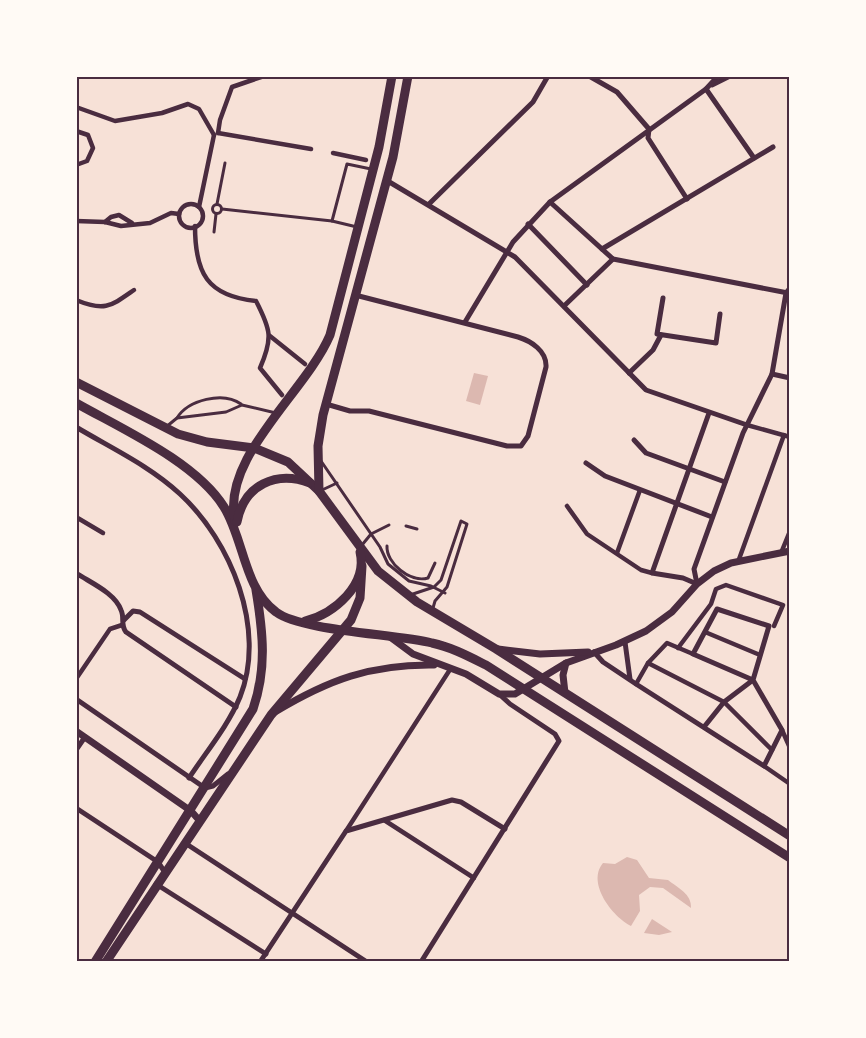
<svg xmlns="http://www.w3.org/2000/svg" width="866" height="1038" font-family="'Open Sans',sans-serif">
<rect width="100%" height="100%" fill="#f7e1d7"/>
<g fill="#dcb8b0">
<polygon points="474,373 488,376 480,405 466,401"/>
<path d="M 627,857 L 637,860 L 649,878 L 668,880 C 678,888 692,894 691,908 L 663,888 L 650,887 L 639,895 L 640,911 L 631,926 C 613,917 586,883 603,863 L 615,864 Z"/>
<polygon points="652,919 672,932 659,935 644,933"/>
</g>
<g fill="none" stroke-linecap="round" stroke-linejoin="round">
<g stroke="#4a2c40" stroke-width="3">
<polyline points="217,204 225,163"/>
<circle cx="217" cy="209" r="4.5"/>
<polyline points="222,209 332,221"/>
<polyline points="357,227 332,221 347,164 371,169"/>
<polyline points="214,232 216,214"/>
<path d="M 177,418 C 188,400 223,391 241,404"/>
<polyline points="166,427 177,418 226,412 242,405 276,413"/>
<polyline points="321,461 380,547 388,564 409,581 431,586 445,593"/>
<polyline points="322,490 337,483"/>
<polyline points="406,526 417,529"/>
<polyline points="362,545 371,534 389,525"/>
<path d="M 387,546 C 386,563 410,583 428,578 L 435,563"/>
<polyline points="410,595 434,587 441,580 461,521 467,524 447,587 435,601 433,608"/>
</g>
<g stroke="#4a2c40" stroke-width="4.5">
<polyline points="76,107 115,121 162,113 188,104 199,109 214,135"/>
<polyline points="76,131 88,135 93,148 87,161 76,165"/>
<polyline points="218,133 311,149"/>
<polyline points="218,133 220,120 232,87 264,76"/>
<polyline points="333,153 366,160"/>
<circle cx="191" cy="216" r="12"/>
<polyline points="199,207 214,135"/>
<polyline points="76,221 105,222 121,226 150,223 171,213 179,214"/>
<polyline points="105,222 111,217 119,215 132,223"/>
<path d="M 195,226 C 195,273 207,296 256,301 C 271,330 273,338 260,368 L 282,395"/>
<path d="M 76,300 C 105,312 111,306 134,290"/>
<polyline points="270,336 305,364"/>
<polyline points="747,425 790,437"/>
<polyline points="567,506 587,534 641,570 652,573"/>
<polyline points="76,517 103,533"/>
<polyline points="617,553 640,490"/>
<polyline points="781,553 790,531"/>
<polyline points="738,562 784,435"/>
<polyline points="705,632 760,655"/>
<polyline points="678,648 711,604 716,589 726,585 783,605 774,626"/>
<polyline points="648,663 724,702 772,750"/>
<polyline points="76,679 110,629 122,625"/>
<polyline points="636,684 648,663 667,643 693,654"/>
<polyline points="782,730 790,748"/>
<polyline points="764,766 790,784"/>
<polyline points="384,820 474,878"/>
<polyline points="346,831 451,668"/>
</g>
<g stroke="#4a2c40" stroke-width="5">
<polyline points="589,76 617,92 649,129 648,138 687,199"/>
<polyline points="712,85 730,76"/>
<polyline points="706,89 754,158"/>
<polyline points="386,180 515,257 646,390 747,425"/>
<polyline points="550,202 613,259 788,293"/>
<polyline points="429,204 533,102 548,76"/>
<polyline points="528,224 587,285"/>
<polyline points="602,249 773,147"/>
<polyline points="663,298 657,334 716,343 720,314"/>
<polyline points="564,306 613,259"/>
<polyline points="465,322 513,242 550,202 706,89 718,76"/>
<polyline points="629,373 653,350 661,335"/>
<polyline points="772,374 790,378"/>
<path d="M 326,404 L 350,411 L 369,411 L 507,446 L 521,446 L 528,436 L 546,367 C 547,351 531,341 518,337 L 355,295"/>
<path d="M 76,427 C 111,448 150,466 180,494 C 231,541 267,629 240,697 C 228,726 206,752 189,778"/>
<polyline points="634,440 646,453 725,482"/>
<polyline points="586,463 605,476 712,517"/>
<path d="M 76,573 C 91,583 115,593 121,610 C 125,618 120,625 126,632 L 236,707"/>
<polyline points="697,584 694,569 743,433 772,374 786,293 790,288"/>
<polyline points="697,584 683,578 652,573 709,413"/>
<polyline points="124,620 133,611 140,612 245,679"/>
<polyline points="625,642 630,679"/>
<polyline points="594,652 603,662 636,684 764,766 782,730 753,680 693,654 717,609 769,626 753,680 724,702 704,727"/>
<polyline points="76,699 205,788 213,786 228,774"/>
<polyline points="76,750 85,737"/>
<polyline points="76,808 158,862 164,871"/>
<polyline points="185,843 367,962"/>
<polyline points="156,884 266,954"/>
<polyline points="260,962 346,831 452,800 461,802 505,829"/>
<polyline points="421,962 559,741 555,734 510,704 499,694"/>
</g>
<g stroke="#4a2c40" stroke-width="7">
<polyline points="390,637 413,654 466,674 499,694 515,694 566,663 616,645 646,631 672,612 697,584 714,571 731,563 790,551"/>
<polyline points="498,649 540,654 588,652"/>
<polyline points="565,693 563,675 566,663"/>
<path d="M 275,712 C 328,680 371,664 434,665"/>
<polyline points="76,731 191,811 199,820"/>
</g>
<g stroke="#4a2c40" stroke-width="9">
<path d="M 95,962 L 253,709 C 267,668 263,632 256,590"/>
<polyline points="106,962 271,715 351,620 360,598 362,566"/>
</g>
<g stroke="#4a2c40" stroke-width="9">
<polyline points="76,382 178,434 207,442 254,448 288,462 319,491 378,571 417,602 496,649 790,836"/>
<path d="M 76,403 C 122,429 196,462 224,507 C 244,539 244,589 276,612 C 301,631 396,634 432,643 C 451,647 468,656 486,665 L 790,858"/>
<polyline points="319,491 318,446 323,415 393,157 408,76"/>
<path d="M 235,521 C 221,457 306,392 330,335 L 379,147 L 392,76"/>
<path d="M 237,522 C 244,485 276,470 310,483"/>
<path d="M 305,621 C 334,614 368,585 360,552"/>
</g>
</g>
<rect width="866" height="1038" fill="none" stroke="#fffaf5" stroke-width="156"/>
<rect x="78" y="78" width="710" height="882" fill="none" stroke="#4a2c40" stroke-width="2"/>
</svg>
